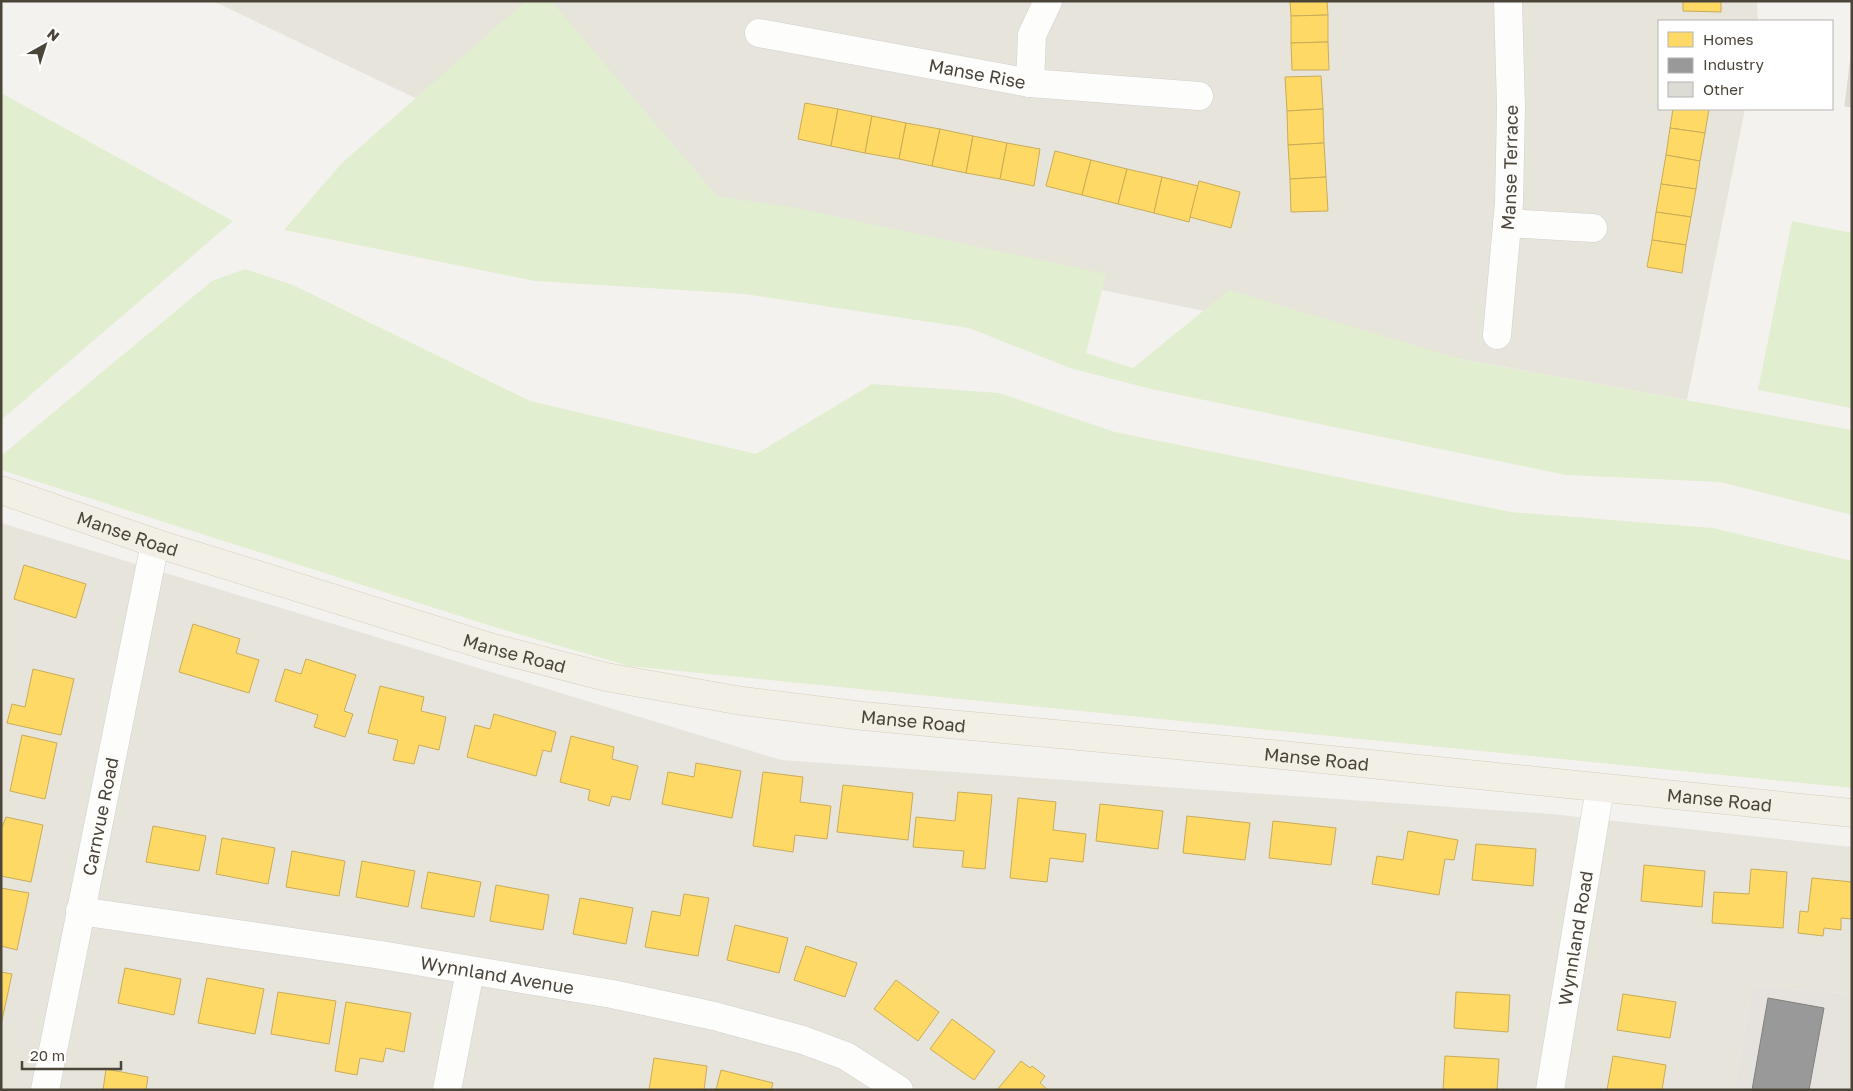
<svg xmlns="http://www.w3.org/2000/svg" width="1853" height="1091" font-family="'Golos Text',sans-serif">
<rect width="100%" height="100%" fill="#f4f2ee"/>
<g fill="#e7e4dc">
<polygon points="213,1 1757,1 1758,21 1659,21 1659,109 1745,109 1687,400 1303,331 605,189"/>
<polygon points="1,523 781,760 1551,814 1852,847 1852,994 1752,986 1734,1090 1,1090"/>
</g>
<polygon fill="#e6e2de" points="1752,986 1852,994 1852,1090 1734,1090"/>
<g fill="#e1eecf">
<polygon points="526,1 551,1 717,196 796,208 1106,274 1086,353 1133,368 1229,290 1464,360 1852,430 1852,515 1720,482 1566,475 1151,389 1070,368 969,328 745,294 535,281 284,230 342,163"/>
<polygon points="1,93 233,221 1,420"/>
<polygon points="1792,221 1852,233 1851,408 1758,390"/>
<polygon points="245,269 293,285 530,401 756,454 872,384 999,393 1115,432 1511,512 1713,528 1852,561 1852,788 629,666 491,626 1,470 1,456 212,281"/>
</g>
<g fill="#ffd966" stroke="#c9ac58">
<polygon points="1290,1 1327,1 1328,15 1291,16"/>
<polygon points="1683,1 1721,1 1721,12 1683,11"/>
<polygon points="1328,15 1328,42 1291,43 1291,16"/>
<polygon points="1328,42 1329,70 1292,70 1291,43"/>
<polygon points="1321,76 1323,109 1287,111 1285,77"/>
<polygon points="805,103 838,109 831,146 798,139"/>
<polygon points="838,109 872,116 865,153 831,146"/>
<polygon points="1323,109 1324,143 1288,145 1287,111"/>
<polygon points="1673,109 1709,109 1705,133 1670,128"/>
<polygon points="872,116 906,123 899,159 865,153"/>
<polygon points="906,123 940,129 932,166 899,159"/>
<polygon points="1670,128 1705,133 1700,161 1666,155"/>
<polygon points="940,129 973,136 966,173 932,166"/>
<polygon points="973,136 1007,143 1000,179 966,173"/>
<polygon points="1007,143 1040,149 1034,186 1000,179"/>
<polygon points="1324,143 1326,177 1290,179 1288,145"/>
<polygon points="1055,151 1091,160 1082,195 1046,186"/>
<polygon points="1666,155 1700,161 1696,189 1661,184"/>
<polygon points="1091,160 1127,169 1118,204 1082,195"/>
<polygon points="1127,169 1162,177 1154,213 1118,204"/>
<polygon points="1162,177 1198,186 1189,222 1154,213"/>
<polygon points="1326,177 1328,211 1291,212 1290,179"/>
<polygon points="1199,181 1240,192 1231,228 1190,217"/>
<polygon points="1661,184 1696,189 1691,217 1656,212"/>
<polygon points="1656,212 1691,217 1686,245 1652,240"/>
<polygon points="1652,240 1686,245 1682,273 1647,267"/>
<polygon points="24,565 86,584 76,618 14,599"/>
<polygon points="193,624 240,639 236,653 259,660 249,693 179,672"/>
<polygon points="306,659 356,675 344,711 353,714 345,737 314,727 318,715 275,701 285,669 301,674"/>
<polygon points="33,669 74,679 61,735 7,723 12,704 25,707"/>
<polygon points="380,686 424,697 421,711 446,717 439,750 419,745 414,764 393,760 398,740 368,733"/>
<polygon points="494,714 556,732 551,752 543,750 536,776 467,757 475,725 490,729"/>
<polygon points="22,735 57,743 45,799 10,791"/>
<polygon points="571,736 614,747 612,759 638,766 630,800 612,796 609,806 588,800 590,790 560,782"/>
<polygon points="696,763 741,771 732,818 662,804 668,772 694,777"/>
<polygon points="763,772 803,777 800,802 831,806 827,839 795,835 793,852 753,846"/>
<polygon points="843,785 913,793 908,840 837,832"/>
<polygon points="958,792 992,795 985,869 962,867 964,851 913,847 916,817 955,821"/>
<polygon points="1018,798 1056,802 1053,830 1086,834 1083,862 1050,858 1047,882 1010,878"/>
<polygon points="1100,804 1163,811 1158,849 1096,841"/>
<polygon points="1187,816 1250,823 1245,860 1183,853"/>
<polygon points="6,817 43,825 31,882 1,876 1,830"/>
<polygon points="1273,821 1336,828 1331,865 1269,858"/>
<polygon points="153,826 206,836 199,871 146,862"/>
<polygon points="1408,831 1458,840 1454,860 1445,859 1439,895 1372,884 1377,856 1403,860"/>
<polygon points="222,838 275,848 268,884 216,874"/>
<polygon points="1476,844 1536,849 1533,886 1472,880"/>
<polygon points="292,851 345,861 339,896 286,887"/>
<polygon points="362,861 415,871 408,907 356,897"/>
<polygon points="1644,865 1705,871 1702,907 1641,901"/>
<polygon points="1751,869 1787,872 1783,928 1712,923 1714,892 1749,894"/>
<polygon points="428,872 481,882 474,917 421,908"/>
<polygon points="1812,878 1852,882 1852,919 1841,918 1841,930 1824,928 1823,936 1798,933 1800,911 1808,912"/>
<polygon points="496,885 549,895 543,930 490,921"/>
<polygon points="1,888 29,893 17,950 1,946"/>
<polygon points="684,894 709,898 698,956 645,947 652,911 680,916"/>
<polygon points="580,898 633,908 626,944 573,934"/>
<polygon points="735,925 788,938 779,973 727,960"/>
<polygon points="806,946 857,963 845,997 794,980"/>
<polygon points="125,968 181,979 174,1015 118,1003"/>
<polygon points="1,972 12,974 1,1025"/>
<polygon points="207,978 264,989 255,1034 198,1023"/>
<polygon points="896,980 939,1012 918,1041 874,1009"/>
<polygon points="278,992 336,1001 329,1044 271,1034"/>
<polygon points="1456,992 1510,995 1508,1032 1454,1028"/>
<polygon points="1623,994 1676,1002 1670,1038 1617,1030"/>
<polygon points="346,1002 411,1013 404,1052 386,1048 383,1062 360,1058 357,1075 335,1071"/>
<polygon points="952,1019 995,1051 974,1080 930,1049"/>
<polygon points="1445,1056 1499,1059 1497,1090 1443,1090"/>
<polygon points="1613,1056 1666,1065 1662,1090 1607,1090"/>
<polygon points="654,1058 707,1066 704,1090 649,1090"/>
<polygon points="1021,1061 1030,1068 1032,1066 1045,1076 1040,1083 1048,1090 997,1090"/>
<polygon points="106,1069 148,1077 146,1090 103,1090"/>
<polygon points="721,1070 773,1083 771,1090 716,1090"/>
</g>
<polygon fill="#999" stroke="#82807c" points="1768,998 1824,1008 1809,1090 1752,1090"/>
<polygon fill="#dedbd6" stroke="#dcd9d4" points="1852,49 1852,107 1845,106"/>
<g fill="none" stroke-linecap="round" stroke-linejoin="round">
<defs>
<g id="minor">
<path id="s1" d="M 759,33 L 1030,83 L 1199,96"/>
<polyline points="1030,83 1032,35 1048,1"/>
<polyline points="1507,223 1593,228"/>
<path id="s2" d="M 1497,335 L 1509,203 L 1511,107 L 1508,1"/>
<path id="s3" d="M 80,911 L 381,955 L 612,994 L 714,1016 L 803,1040 L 846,1056 L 899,1090"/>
<path id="s4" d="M 45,1090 L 155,543"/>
<polyline points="447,1090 470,971"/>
<path id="s5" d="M 1550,1090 L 1600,788"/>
</g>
<g id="major">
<path id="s6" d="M 1,490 L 155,543 L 490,647 L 606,677 L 742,701 L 863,716 L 1272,754 L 1852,813"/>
</g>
</defs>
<use href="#minor" stroke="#d2d0cb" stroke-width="29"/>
<use href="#major" stroke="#d6cebb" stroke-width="29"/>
<use href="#minor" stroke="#fdfdfc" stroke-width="28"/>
<use href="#major" stroke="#f2efe6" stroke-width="28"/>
</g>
<g text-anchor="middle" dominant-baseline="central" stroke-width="5" stroke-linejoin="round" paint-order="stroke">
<g font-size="18" fill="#4b4439" stroke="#fff">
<text stroke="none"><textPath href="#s1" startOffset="222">Manse Rise</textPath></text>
<text stroke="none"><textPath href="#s2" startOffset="168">Manse Terrace</textPath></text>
<text stroke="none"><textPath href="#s6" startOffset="134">Manse Road</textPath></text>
<text stroke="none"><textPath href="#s6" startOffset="539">Manse Road</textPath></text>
<text stroke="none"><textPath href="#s6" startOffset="944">Manse Road</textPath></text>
<text stroke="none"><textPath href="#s6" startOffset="1349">Manse Road</textPath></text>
<text stroke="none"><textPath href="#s6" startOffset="1754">Manse Road</textPath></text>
<text stroke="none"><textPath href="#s4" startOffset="279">Carnvue Road</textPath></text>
<text stroke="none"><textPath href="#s5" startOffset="154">Wynnland Road</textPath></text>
<text stroke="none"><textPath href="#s3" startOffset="422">Wynnland Avenue</textPath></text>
</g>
</g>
<rect width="1853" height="1091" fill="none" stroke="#4b4439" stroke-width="5"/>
<rect x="1658" y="20" width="175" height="90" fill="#ffffff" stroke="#b7b4b0"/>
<rect x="1668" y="32" width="25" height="15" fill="#ffd966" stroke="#b7b4b0"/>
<text x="1703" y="45" font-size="15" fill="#4b4439">Homes</text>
<rect x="1668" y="58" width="25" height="15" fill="#999999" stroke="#b7b4b0"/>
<text x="1703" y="70" font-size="15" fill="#4b4439">Industry</text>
<rect x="1668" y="82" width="25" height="15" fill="#dedbd6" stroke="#b7b4b0"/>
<text x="1703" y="95" font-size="15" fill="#4b4439">Other</text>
<g transform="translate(45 45) rotate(39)" stroke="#ffffff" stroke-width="4" paint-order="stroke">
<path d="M0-4L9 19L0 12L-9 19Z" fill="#4b4439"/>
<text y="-8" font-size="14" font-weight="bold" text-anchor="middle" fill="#4b4439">N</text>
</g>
<path d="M22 1061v8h99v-8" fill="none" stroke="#4b4439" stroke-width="2.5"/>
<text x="30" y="1061" font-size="15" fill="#4b4439" stroke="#ffffff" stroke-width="4" paint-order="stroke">20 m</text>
</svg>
